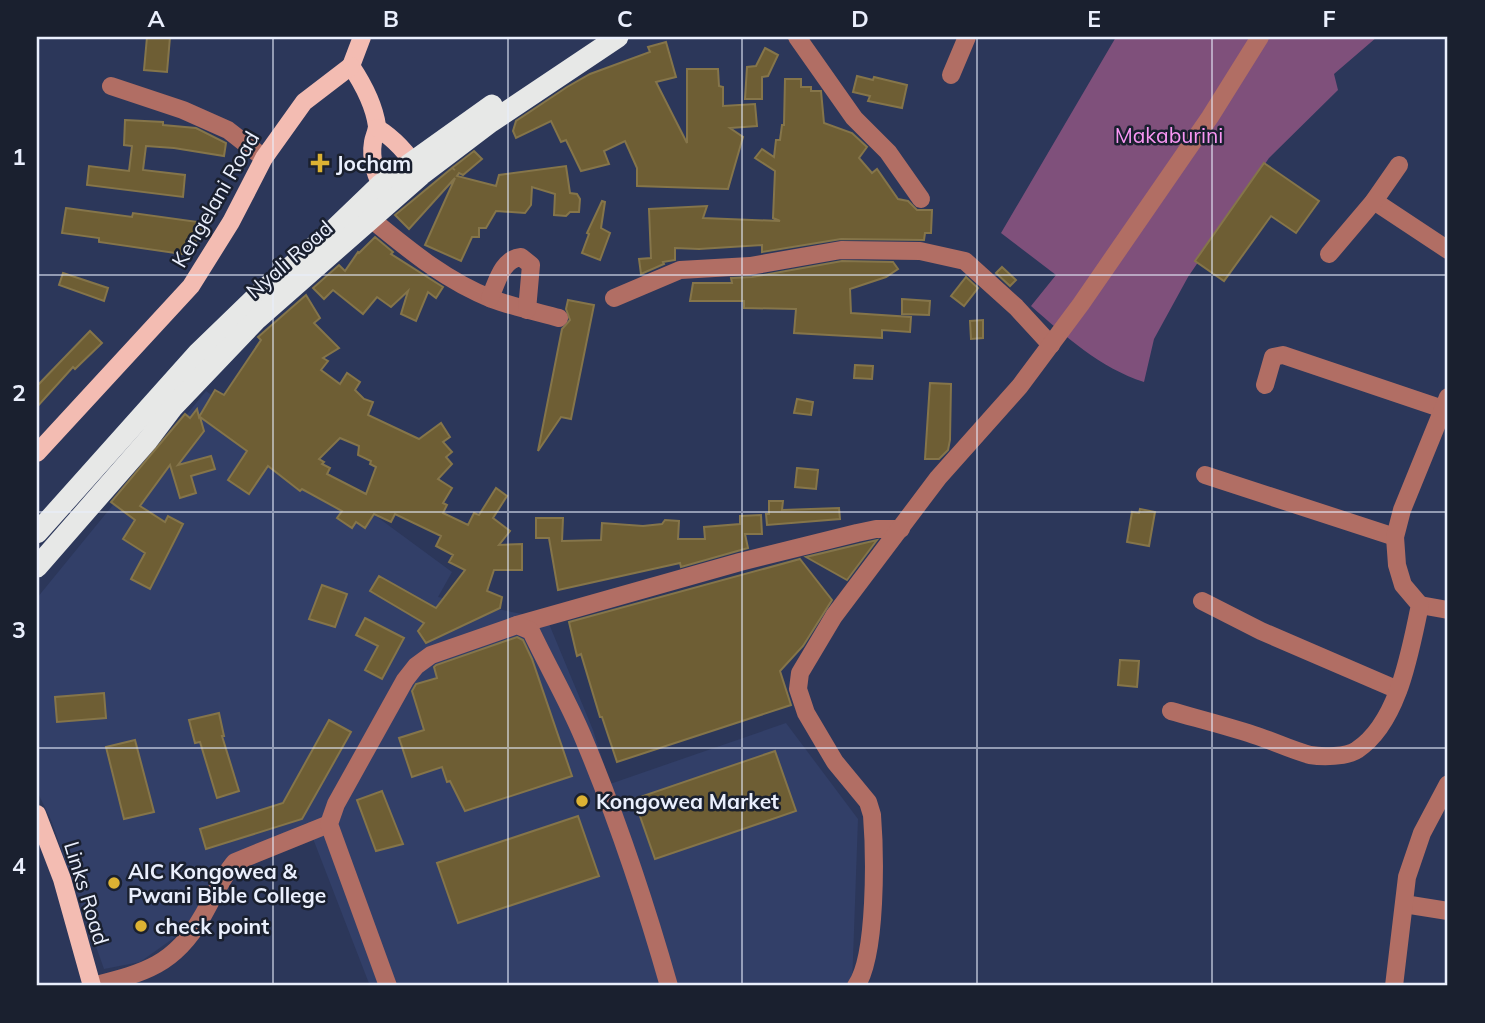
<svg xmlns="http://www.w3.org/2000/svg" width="1485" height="1023" font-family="Mulish,sans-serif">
<rect width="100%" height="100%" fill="#2c375a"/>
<polygon fill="#323f68" points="206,391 452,572 438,597 547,619 593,730 610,784 786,723 858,819 852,986 370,986 307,823 224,860 185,930 140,962 104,969 51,820 37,791 37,598"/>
<path fill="#7f507b" d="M 1116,37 L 1377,37 L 1334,74 L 1338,90 L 1269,158 L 1188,277 L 1154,339 L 1144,382 C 1100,368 1065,336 1031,306 L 1056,275 L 1001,233 Z"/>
<g fill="#6e5e34" stroke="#85754a" stroke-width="2" fill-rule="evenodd">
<polygon points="147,37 170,37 167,72 144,70"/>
<polygon points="666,42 676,77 656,82 687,143 687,69 718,69 719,86 723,87 723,106 755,104 757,126 730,128 743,137 728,189 637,186 637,168 625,141 604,151 609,164 581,171 566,140 561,142 551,121 516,138 513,131 516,121 567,87 590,74 650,52 648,47"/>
<polygon points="765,48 778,55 768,76 762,77 762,99 745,99 747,67 756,66"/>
<polygon points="857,76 873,80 874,77 907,85 902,108 868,101 870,96 853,92"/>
<polygon points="785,79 801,79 801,87 811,87 811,91 821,91 824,123 852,133 867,147 859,158 872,173 877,169 898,199 908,201 917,210 932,210 931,233 925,233 924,240 841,239 762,252 762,245 699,249 675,248 675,260 663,262 664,264 641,274 639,259 651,258 649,209 707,206 703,218 780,221 773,218 775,171 755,158 762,149 774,157 776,140 780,140 782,125 784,125"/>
<polygon points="125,120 163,122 163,125 196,128 226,143 224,156 174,148 146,146 143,170 185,175 183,197 87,185 89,166 129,171 132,146 124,145"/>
<polygon points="474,151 482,159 463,175 459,173 457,176 496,186 499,175 566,166 570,193 577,194 580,199 579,212 570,212 566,216 554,215 555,194 532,187 531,205 525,213 496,211 486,228 479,228 479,237 472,237 461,261 425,245 455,178 409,229 395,215 452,168 455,170 452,168"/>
<polygon points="1264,163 1319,201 1296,233 1271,216 1224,281 1195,261"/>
<polygon points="602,201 605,202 601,228 610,233 600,260 582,253 589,234 587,233"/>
<polygon points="66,208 132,217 133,213 205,223 189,255 99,242 99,238 62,233"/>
<polygon points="375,237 393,252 391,254 443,287 436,298 428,292 416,321 401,314 408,291 391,307 377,297 363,314 333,290 324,299 313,288 339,265 345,271 358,252 359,253"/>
<polygon points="842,261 893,262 898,269 886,277 850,289 851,313 911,317 910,332 882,330 882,338 794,333 796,309 744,308 744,301 690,301 693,283 732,283 731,278 752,277"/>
<polygon points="1002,267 1016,280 1010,286 996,273"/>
<polygon points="63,273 108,288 104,301 59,285"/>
<polygon points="966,277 978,288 964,306 951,296"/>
<path d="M 306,295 L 320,318 L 314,323 L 339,348 L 323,358 L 328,361 L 321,370 L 340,384 L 347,373 L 360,382 L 355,390 L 364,399 L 373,402 L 368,415 L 419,439 L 441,423 L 450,437 L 443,442 L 452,452 L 446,457 L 452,464 L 438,479 L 452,488 L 443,503 L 447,505 L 443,513 L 468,525 L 474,513 L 479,515 L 496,488 L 507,496 L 493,518 L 510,531 L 499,545 L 522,544 L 522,570 L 494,570 L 487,591 L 502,597 L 500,608 L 426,643 L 418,631 L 424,623 L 370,591 L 379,576 L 436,608 L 465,570 L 449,562 L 453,555 L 436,546 L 441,536 L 395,514 L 391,522 L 374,514 L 365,528 L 356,522 L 352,528 L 337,518 L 342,511 L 302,489 L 300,491 L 268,466 L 249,494 L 228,480 L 247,451 L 200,417 L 204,431 L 178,465 L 211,456 L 215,469 L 191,476 L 196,493 L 180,498 L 170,465 L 140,506 L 165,522 L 168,516 L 183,524 L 150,589 L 131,579 L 145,553 L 123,539 L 135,520 L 111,502 L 185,414 L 190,418 L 197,409 L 199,417 L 215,390 L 224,395 L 261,340 L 258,337 ZM 340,438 L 359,446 L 358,455 L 371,461 L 370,464 L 376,467 L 366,494 L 327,474 L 330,468 L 322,464 L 324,462 L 319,459 Z"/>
<polygon points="902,299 930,301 929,315 902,314"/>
<polygon points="568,300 594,305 571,419 561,417 538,451 562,329 570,320 566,309"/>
<polygon points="983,320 983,338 971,339 970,321"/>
<polygon points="90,331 102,343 75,369 73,367 37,407 37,386"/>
<polygon points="855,365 873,366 872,379 854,378"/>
<polygon points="930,383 951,384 950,440 948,450 939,459 925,459"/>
<polygon points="797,399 813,402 811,415 794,413"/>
<polygon points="797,468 818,470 816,489 795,487"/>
<polygon points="769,501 783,501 782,510 839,508 840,519 767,525 766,514 769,514"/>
<polygon points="1140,509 1155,512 1149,546 1127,542 1132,512 1139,513"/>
<polygon points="761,515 762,534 745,534 748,548 681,567 680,563 558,590 549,538 536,538 536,518 563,518 562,541 601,540 602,523 643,526 662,524 665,520 679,521 678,539 705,539 704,527 740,524 740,516"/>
<polygon points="877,540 847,580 806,557 860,544"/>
<polygon points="800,559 832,600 803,646 780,671 791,705 617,762 602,717 600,717 581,654 577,656 569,622"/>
<polygon points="322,585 347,594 335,627 309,619"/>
<polygon points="365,618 404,638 382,679 365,670 378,646 356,635"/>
<polygon points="517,637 523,640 532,659 572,776 465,811 450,781 447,782 442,767 412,777 399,738 424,730 412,691 416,684 437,678 434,667 436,665"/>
<polygon points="1120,660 1139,661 1137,687 1118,685"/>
<polygon points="104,693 106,718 57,722 55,697"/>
<polygon points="219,713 224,736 222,736 239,791 217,798 200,742 195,743 189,720"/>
<polygon points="329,720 351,732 302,819 206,849 200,829 283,803"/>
<polygon points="135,740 154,812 124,819 106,747"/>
<polygon points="775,751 796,811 655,859 634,799"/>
<polygon points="382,791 403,844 376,851 357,800"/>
<polygon points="578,816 599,876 458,923 437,863"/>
</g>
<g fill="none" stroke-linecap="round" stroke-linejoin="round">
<g stroke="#b16e64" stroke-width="18">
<polyline points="797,37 854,118 888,152 921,199"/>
<polyline points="951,75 967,37"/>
<polyline points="111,86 183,110 228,130 264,158"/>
<polyline points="1374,201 1448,250"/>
<path d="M 371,219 C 409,250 446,281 492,299 C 514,307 537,312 559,318"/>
<polyline points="1329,254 1374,201 1399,165"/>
<path d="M 490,298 C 497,282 502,259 521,257 L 531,265 L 527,310"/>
<polyline points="614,298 680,270 750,266 841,250 920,251 965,261 1016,307 1051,345"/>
<polyline points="1265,385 1273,357 1283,355 1443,409"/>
<polyline points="1205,475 1395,537"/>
<polyline points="1202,601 1261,631 1398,690"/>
<polyline points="1420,605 1448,610"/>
<polyline points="517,625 740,562 857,533 876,529 901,529"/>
<path d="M 1171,711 C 1199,719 1227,726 1254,735 C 1273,741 1291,750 1310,755 C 1322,757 1347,757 1357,750 C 1399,722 1410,651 1420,605 L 1403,585 L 1397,565 L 1395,537 L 1402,510 L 1448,397"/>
<polyline points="1404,904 1448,911"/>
<path d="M 92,986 C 143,973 174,966 202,917 C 213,898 221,878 235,862 L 329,824"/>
<path d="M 388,986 L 329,824 L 336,804 L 405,680 L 416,666 L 431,655 L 517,625 L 531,631 C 548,667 568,701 583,737 C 617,818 645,902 669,986"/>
<path d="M 856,986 C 877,956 875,853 872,815 L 868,802 L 835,762 L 806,713 L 798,689 L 800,673 L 834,616 L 938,478 L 1020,386 L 1081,304 L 1210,117 L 1260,37"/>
<polyline points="1394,986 1407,877 1422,833 1448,784"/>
</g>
<g stroke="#f3bcb2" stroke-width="18">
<path d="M 362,37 L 351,66 C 363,84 374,104 377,126 C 377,131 374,136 373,142 C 370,159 376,179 386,193"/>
<path d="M 377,128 C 395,139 409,155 420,173"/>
<polyline points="37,453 191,286 231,222 264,158 304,102 351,66"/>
<polyline points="37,814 62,879 92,986"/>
</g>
<g stroke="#e7e8e7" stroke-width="21">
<polyline points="37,533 198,353 260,293 329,234 380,185 492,105"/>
<polyline points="37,567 148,440 173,407 257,319 421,175 491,122 618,37"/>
</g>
</g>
<path fill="none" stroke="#eaeffd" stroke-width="2" stroke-opacity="0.55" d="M 273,37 L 273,986M 508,37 L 508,986M 742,37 L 742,986M 977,37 L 977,986M 1212,37 L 1212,986M 37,275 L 1448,275M 37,512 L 1448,512M 37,748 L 1448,748"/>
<g fill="#dcb233" stroke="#1a202f" stroke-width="2.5">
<path d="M316.5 152.5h7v7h7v7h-7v7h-7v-7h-7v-7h7z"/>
<circle cx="582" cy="801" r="7"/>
<circle cx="114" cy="883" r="7"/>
<circle cx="141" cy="926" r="7"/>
</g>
<g text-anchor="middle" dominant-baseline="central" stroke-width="5" stroke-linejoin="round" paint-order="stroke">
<g font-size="21" fill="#fa97f4" stroke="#1a202f">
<text x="1169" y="135">Makaburini</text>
</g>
<g font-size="21" font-weight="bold" fill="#eaeffd" stroke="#1a202f" text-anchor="start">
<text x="336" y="163">Jocham</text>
<text x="596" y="801">Kongowea Market</text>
<text x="128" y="871">AIC Kongowea &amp;<tspan x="128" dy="24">Pwani Bible College</tspan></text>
<text x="155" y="926">check point</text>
</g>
<g font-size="21" fill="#eaeffd" stroke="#1a202f">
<text transform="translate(215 199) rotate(-60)">Kengelani Road</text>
<text transform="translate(289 259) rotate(-41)">Nyali Road</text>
<text transform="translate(87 893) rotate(73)">Links Road</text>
</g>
</g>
<rect width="1485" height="1023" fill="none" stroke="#1a202f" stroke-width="77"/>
<rect x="38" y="38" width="1408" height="946" fill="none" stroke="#eaeffd" stroke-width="2.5"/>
<g font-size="23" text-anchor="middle" font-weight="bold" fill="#eaeffd">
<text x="156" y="27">A</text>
<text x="391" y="27">B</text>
<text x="625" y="27">C</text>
<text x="860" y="27">D</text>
<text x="1094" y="27">E</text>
<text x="1329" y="27">F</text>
<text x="19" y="165">1</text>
<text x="19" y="401">2</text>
<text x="19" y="638">3</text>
<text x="19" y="874">4</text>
</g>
</svg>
